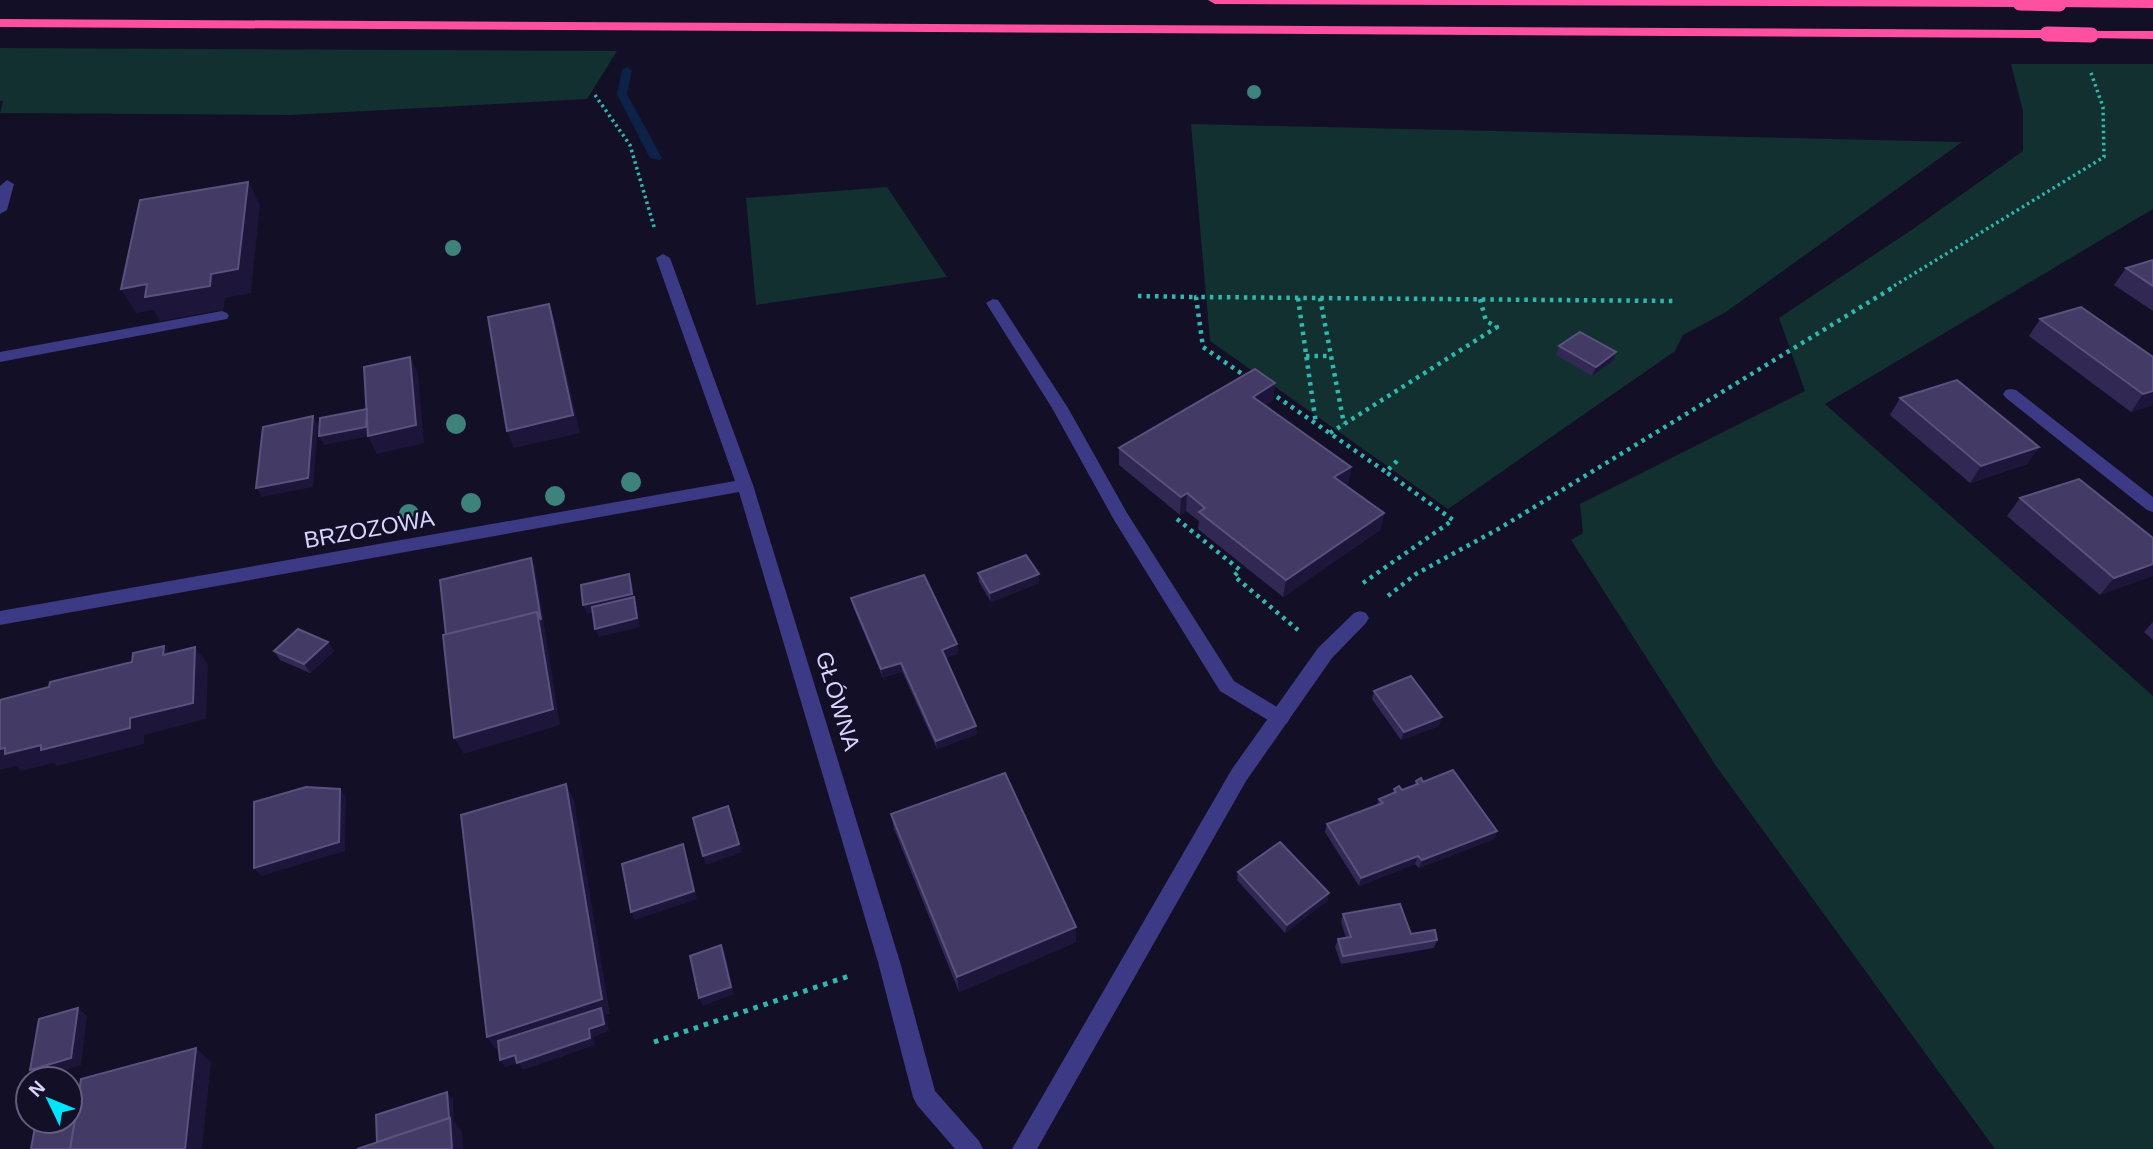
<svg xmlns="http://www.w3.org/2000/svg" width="2153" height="1149" font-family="Arial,sans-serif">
<rect width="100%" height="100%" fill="#130f26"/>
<g fill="#12302f">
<polygon points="0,48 617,51 587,99 291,115 0,113 3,101 0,101"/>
<polygon points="2011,64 2153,64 2153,209 1825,404 2153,696 2153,1149 1995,1149 1716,766 1571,540 1583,533 1580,504 1805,391 1779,318 1913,229 2023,151 2023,111"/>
<polygon points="1191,124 1962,142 1726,312 1683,335 1675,351 1448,509 1210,341"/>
<polygon points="887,187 947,277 756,305 746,198"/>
</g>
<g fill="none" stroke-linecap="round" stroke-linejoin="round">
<polygon fill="#0c2248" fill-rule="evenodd" points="627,67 632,70 627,94 662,158 660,160 650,158 617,94 622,70"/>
<g stroke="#2fb8b0" stroke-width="3.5" stroke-dasharray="2.5 3.5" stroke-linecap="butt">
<polyline points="595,95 630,145 655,230"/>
<polyline points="1889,289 2104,157 2103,107 2090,70"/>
</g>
<g stroke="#2fb8b0" stroke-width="4.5" stroke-dasharray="3.5 5" stroke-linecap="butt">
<polyline points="1138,296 1196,297"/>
<polyline points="1298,298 1316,424"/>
<polyline points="1320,298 1344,424"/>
<polyline points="1306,356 1331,356"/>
<polyline points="1248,378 1203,347 1196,297 1675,301"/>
<polyline points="1270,392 1386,472 1399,459"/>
<polyline points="1330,433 1497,327 1486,321 1480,299"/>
<polyline points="1177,519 1240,570 1234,576 1298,630"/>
<polyline points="1363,583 1453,520 1386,472"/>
<polyline points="1388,596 1416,574 1500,528 1892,288"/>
</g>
<polyline stroke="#2fb8b0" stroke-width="5" stroke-dasharray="4.5 6" stroke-linecap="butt" points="654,1042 852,975"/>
<g fill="#3d3a85" fill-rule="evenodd">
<polygon points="7,180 14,184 7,210 0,214 0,186"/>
<polygon points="993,299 998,300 1068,408 1127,513 1234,681 1287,713 1290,718 1287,723 1280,726 1273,723 1220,691 1114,520 1052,408 986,303"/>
<polygon points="222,311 227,313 229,316 227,319 0,362 0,352"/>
</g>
<g fill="#3d3a85" fill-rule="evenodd">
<polygon points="663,254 670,258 753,485 900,962 935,1091 979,1141 983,1149 955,1149 917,1105 913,1097 878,962 739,492 0,625 0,611 735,481 656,258"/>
<polygon points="2011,389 2016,390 2153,497 2153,512 2147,510 2006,398 2003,394 2006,390"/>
<polygon points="1360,611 1366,613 1369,618 1366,623 1332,658 1246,781 1037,1149 1012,1149 1232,769 1318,648 1354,613"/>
</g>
<g fill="#ff4fa3" fill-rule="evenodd">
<polygon points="1208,0 2024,0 2027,3 2020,7 1215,4"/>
<polygon points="2059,0 2153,0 2153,8 2054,7 2054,1"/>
<polygon points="0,19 2047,30 2054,34 2047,38 0,27"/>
<polygon points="2091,31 2153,31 2153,39 2086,38 2084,35"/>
</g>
<g stroke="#ff4fa3" stroke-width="15">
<polyline points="2020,3 2059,4"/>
<polyline points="2047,34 2091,35"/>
</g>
</g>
<g fill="#3d827b">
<circle cx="1254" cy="92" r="7"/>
<circle cx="453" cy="248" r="8"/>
<circle cx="456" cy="424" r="10"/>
<circle cx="631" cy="482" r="10"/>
<circle cx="555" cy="496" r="10"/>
<circle cx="471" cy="503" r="10"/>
<circle cx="409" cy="514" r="10"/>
</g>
<g fill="#312854">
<polygon points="2153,260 2153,311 2114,285 2126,268"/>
<polygon points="2040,319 2153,357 2153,405 2131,412 2029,336"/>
<polygon points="1559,346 1616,352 1613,361 1592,376 1556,355"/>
<polygon points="1275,383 1273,400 1265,405 1351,467 1348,484 1346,485 1384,513 1380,530 1283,597 1198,529 1199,521 1186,511 1180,515 1119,465 1119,448"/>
<polygon points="1900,398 2039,447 2027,464 1970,483 1890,415"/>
<polygon points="2020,498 2153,538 2100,595 2007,516"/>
<polygon points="978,573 1039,574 1039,583 991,602 979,582"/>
<polygon points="851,598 957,644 958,653 946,658 977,734 937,749 902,671 883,678 853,607"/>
<polygon points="2153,622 2153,640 2144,632"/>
<polygon points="274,651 334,651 310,673 280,660"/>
<polygon points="1374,691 1439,726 1401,740 1372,699"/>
<polygon points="1416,781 1423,782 1497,831 1494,839 1419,868 1415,864 1359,886 1325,832 1327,824 1377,805 1379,799 1393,794 1394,789 1402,790 1414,786"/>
<polygon points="891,814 1076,942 959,992 894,829"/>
<polygon points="1238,872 1329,893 1327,901 1285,933 1237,880"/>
<polygon points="1343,914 1411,934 1437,940 1434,948 1341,964 1335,947 1338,939 1346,938 1341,922"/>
</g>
<g fill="#1d163a">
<polygon points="248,182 260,205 251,293 225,298 223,310 160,321 153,310 136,313 121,289 211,274"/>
<polygon points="549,304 555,321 580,433 514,448 507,431"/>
<polygon points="1616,352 1613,361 1592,376 1596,367"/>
<polygon points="410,357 418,374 424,443 377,454 368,436 369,436 324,445 319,436 367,409"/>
<polygon points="1275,383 1273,400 1251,414 1253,397"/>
<polygon points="2153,391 2153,405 2131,412 2143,394"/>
<polygon points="313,416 318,425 313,487 262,497 256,488"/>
<polygon points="2039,447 2027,464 1970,483 1981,466"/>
<polygon points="1351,467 1348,484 1331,495 1334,477"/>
<polygon points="1187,493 1186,511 1180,515 1181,497"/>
<polygon points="1384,513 1380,530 1283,597 1286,580"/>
<polygon points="531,558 535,566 560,725 464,754 454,738"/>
<polygon points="2153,564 2153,576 2100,595 2114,578"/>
<polygon points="629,574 632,583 640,627 599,637 595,629 635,603 587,614 583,605"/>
<polygon points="1039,574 1039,583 991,602 990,593"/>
<polygon points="328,642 334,651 310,673 304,664"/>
<polygon points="957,644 958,653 943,659 942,650"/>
<polygon points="164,646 177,663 163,655"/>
<polygon points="195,647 208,664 206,719 144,735 144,744 57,766 53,763 21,771 16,766 0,770 0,749 41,745 130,718"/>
<polygon points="901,663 902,671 883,678 881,669"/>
<polygon points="1442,717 1439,726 1401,740 1404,732"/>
<polygon points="976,726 977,734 937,749 936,741"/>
<polygon points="566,784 574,800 610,1014 605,1015 609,1031 594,1037 595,1045 523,1070 518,1063 505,1067 500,1060 589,1029 603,1016 497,1051 487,1037"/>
<polygon points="340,789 346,797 345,851 261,876 254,868"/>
<polygon points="731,814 742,852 706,865 703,856"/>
<polygon points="1497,831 1494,839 1419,868 1422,860"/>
<polygon points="683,844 686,853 697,899 635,920 631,912"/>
<polygon points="1418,856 1415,864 1359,886 1361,878"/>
<polygon points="1329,893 1327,901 1285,933 1287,925"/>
<polygon points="1076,927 1076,942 959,992 957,977"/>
<polygon points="721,945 725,953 734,994 703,1006 699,998"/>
<polygon points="78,1008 87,1016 81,1065 40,1078 30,1070"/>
<polygon points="196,1048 211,1062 202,1149 185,1149"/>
<polygon points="447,1092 453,1099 454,1122 462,1131 463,1149 409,1149"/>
</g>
<g fill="#433a66" stroke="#5a527e" stroke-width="2">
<polygon points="248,182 238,269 211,274 210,286 145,297 147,284 121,289 140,200"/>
<polygon points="2153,260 2153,286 2126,268"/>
<polygon points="549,304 573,415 507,431 488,317"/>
<polygon points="2081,307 2153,357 2153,391 2143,394 2040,319"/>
<polygon points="1580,332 1616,352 1596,367 1559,346"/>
<polygon points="410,357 416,425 368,436 364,367"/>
<polygon points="1255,369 1275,383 1253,397 1351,467 1334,477 1384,513 1286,580 1199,512 1205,508 1187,493 1181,497 1119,448"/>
<polygon points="1957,380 2039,447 1981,466 1900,398"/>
<polygon points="367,409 366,427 319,436 320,418"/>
<polygon points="313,416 308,478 256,488 263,427"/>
<polygon points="2079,479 2153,538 2153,564 2114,578 2020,498"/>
<polygon points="1026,555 1039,574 990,593 978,573"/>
<polygon points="531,558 541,620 537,612 446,635 440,580"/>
<polygon points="629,574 632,594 583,605 581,585"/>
<polygon points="924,575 957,644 942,650 976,726 936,741 901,663 881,669 851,598"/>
<polygon points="634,597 637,618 595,629 592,607"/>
<polygon points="537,612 553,709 454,738 443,635"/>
<polygon points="298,629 328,642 304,664 274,651"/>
<polygon points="164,646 163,655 195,647 193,703 130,718 130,728 41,750 41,745 5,754 5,748 0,749 0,700 49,687 50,682 132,662 133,653"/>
<polygon points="1411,676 1442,717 1404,732 1374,691"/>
<polygon points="1453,770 1497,831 1422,860 1418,856 1361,878 1327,824 1383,803 1379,799 1396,792 1394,789 1399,786 1402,790 1418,784 1416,781 1421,778 1423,782"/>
<polygon points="1005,773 1076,927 957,977 891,814"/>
<polygon points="566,784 602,999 487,1037 461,815"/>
<polygon points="306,787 340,789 339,842 254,868 254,802"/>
<polygon points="728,806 739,844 703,856 693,818"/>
<polygon points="1280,842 1329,893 1287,925 1238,872"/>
<polygon points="683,844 694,891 631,912 622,864"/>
<polygon points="1400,904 1411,934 1435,930 1437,940 1343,956 1338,939 1351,937 1343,914"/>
<polygon points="721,945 731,987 699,998 690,956"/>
<polygon points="78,1008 71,1058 30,1070 39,1019"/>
<polygon points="601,1008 604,1024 589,1029 590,1038 517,1063 515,1055 500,1060 498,1041"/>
<polygon points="196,1048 185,1149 70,1149 81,1079"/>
<polygon points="447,1092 449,1118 377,1142 376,1115"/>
<polygon points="78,1102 70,1149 31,1149 36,1121 70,1121 70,1104"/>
<polygon points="450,1118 452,1149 357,1149"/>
</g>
<g text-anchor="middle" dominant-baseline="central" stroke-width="5" stroke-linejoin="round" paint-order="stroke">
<g font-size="23" fill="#d9d4ff" stroke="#130f26">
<text transform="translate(369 529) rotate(-10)">BRZOZOWA</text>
<text transform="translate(838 701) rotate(73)">GŁÓWNA</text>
</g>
</g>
<g transform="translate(49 1100) rotate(313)"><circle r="33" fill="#130f26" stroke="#625e7d" stroke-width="2"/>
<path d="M0-5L12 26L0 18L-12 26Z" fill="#00e5ff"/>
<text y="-10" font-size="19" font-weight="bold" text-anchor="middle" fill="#d9d4ff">N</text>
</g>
</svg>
